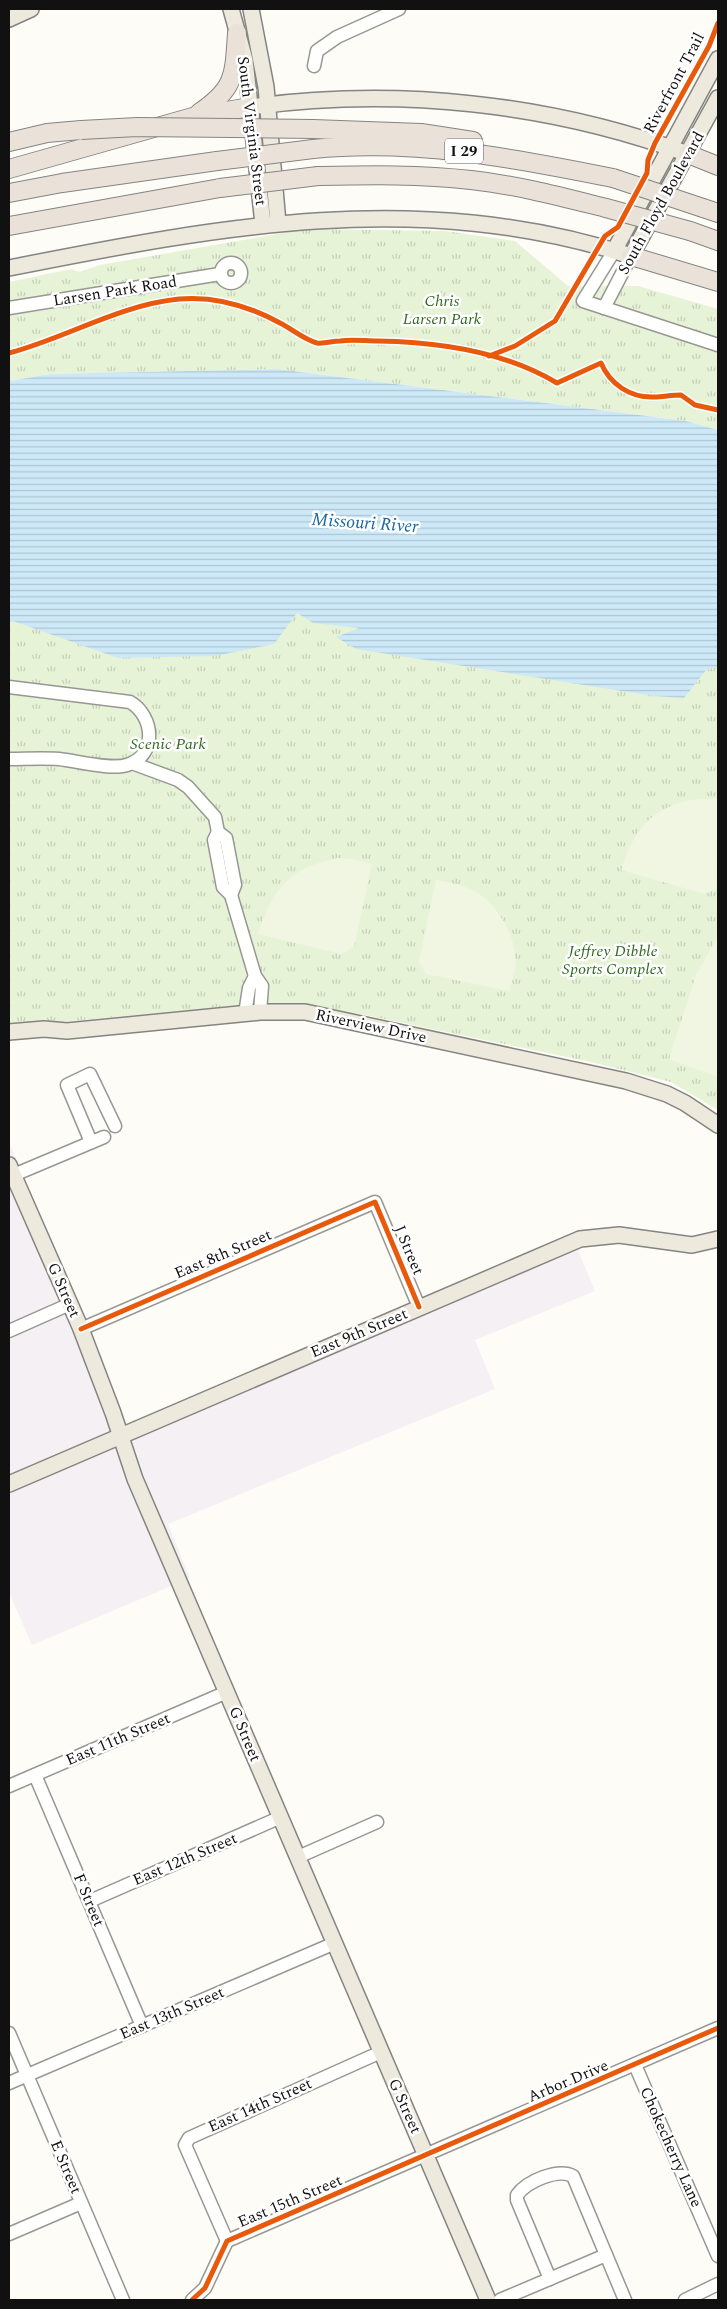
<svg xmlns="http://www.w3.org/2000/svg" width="727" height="2309" font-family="Spectral,serif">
<defs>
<pattern id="park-tufts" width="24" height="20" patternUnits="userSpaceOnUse" patternTransform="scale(1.25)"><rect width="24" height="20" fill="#e7f3d7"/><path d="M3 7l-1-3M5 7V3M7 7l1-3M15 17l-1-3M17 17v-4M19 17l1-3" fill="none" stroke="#c5cfb8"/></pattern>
<pattern id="water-rules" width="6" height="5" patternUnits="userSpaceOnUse" patternTransform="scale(1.25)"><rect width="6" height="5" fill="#cde8f7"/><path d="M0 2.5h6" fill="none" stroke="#afc6d3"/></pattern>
</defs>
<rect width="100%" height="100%" fill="#fdfcf7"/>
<polygon fill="#f5f0f3" points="9,1142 132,1435 578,1250 595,1291 475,1340 495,1389 168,1524 190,1578 32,1645 9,1592"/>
<g fill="url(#park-tufts)">
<polygon points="306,229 445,231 515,241 568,286 638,286 718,309 718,430 686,421 277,369 50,374 9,381 9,282 71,269 80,272 100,265"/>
<polygon points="233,573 718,658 718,1110 671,1082 591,1062 365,1015 264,1003 9,1027 9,605"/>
</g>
<g fill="#f0f6e1">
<path d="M 699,799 L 718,799 L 716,889 L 705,894 L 621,870 C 634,828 653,805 699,799 Z"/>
<path d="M 337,858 L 353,859 L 372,864 L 354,947 L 341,954 L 258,934 C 273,888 288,869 337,858 Z"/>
<path d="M 436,880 C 447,882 460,884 470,889 C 497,902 519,938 515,969 C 514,976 511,984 509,991 L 426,974 L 419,962 Z"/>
<polygon points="718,936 718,1077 669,1059 696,975"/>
</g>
<polygon fill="url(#water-rules)" points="277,369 686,421 718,430 718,667 706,670 684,698 654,696 356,649 336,637 359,628 313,623 297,613 274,644 215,656 118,658 13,621 9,622 9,381 50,374"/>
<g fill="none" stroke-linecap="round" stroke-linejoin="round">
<defs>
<g id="minor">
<polyline points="314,66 317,51 337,37 399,9"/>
<polyline points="614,251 583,301 718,345"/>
<circle cx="231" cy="273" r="10"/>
<polyline points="9,308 220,274"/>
<polyline points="604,308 631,256"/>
<path d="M 9,687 L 130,702 C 154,716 158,755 127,765 C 111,770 77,761 59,759 C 42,758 25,759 9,759"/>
<polyline points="132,763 178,780 188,787 215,817 218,832 226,838 235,885 231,895"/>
<polyline points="218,832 214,840 223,887 231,895 255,976 262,986 260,1012"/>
<polyline points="245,1014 249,988 255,976"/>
<polyline points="91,1142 67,1085 90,1074 115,1126"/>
<polyline points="9,1177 104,1137"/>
<polyline points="81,1329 375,1202 419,1307"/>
<polyline points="9,1331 70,1304"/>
<polyline points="35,1775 142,2026"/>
<polyline points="9,1786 227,1692"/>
<polyline points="298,1857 377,1822"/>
<polyline points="90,1901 281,1817"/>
<polyline points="9,2033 123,2300"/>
<polyline points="635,2065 718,2256"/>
<polyline points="9,2083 335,1943"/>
<polyline points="9,2234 81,2203"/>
<polyline points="227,2241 185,2145 189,2138 381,2052"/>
<path d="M 550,2279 L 517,2200 L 517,2195 C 527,2181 558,2168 573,2176 L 625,2300"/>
<polyline points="192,2300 205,2288 227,2241 718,2028"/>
<polyline points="500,2300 606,2255"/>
<polyline points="685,2300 718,2284"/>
</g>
<g id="major">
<polyline points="231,9 245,60 263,224"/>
<polyline points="251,9 266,87 278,223"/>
<polyline points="9,19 31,9"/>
<path d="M 250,107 C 397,87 549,103 688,154"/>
<polyline points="614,251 718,59"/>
<path d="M 9,268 C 221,226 420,188 631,256 L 718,98"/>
<polyline points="9,1032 44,1029 67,1031 260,1012 305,1012 626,1081 667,1094 685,1103 718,1125"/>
<polyline points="9,1165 81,1329 113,1413 135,1479 488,2300"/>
<polyline points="9,1484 580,1239 619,1235 692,1245 718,1239"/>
</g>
<g id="highway">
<path d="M 199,113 C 236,88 234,75 237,33"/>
<polyline points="313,129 421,133 473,141"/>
<polyline points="9,142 47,133 81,130"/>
<path d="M 313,149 C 415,139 514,158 613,178"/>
<polyline points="688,154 718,166"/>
<polyline points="9,169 196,116 250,107"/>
<path d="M 318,176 C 370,175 420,174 471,180 C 517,185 562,197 606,208"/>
<polyline points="9,193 62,183 217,161"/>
<polyline points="703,208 718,213"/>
<polyline points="9,226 220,188"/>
<polyline points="690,231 718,241"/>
<polyline points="631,256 718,282"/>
</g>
</defs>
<use href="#minor" stroke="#979795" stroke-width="15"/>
<use href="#major" stroke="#858482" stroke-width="18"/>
<use href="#highway" stroke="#858482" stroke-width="20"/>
<use href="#minor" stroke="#fffffe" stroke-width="12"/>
<use href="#major" stroke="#ede9dc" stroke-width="15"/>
<use href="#highway" stroke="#eae1d8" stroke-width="18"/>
<defs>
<g id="highway-bridge">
<polyline points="81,130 137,127 313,129"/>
<polyline points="217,161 313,149"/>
<polyline points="613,178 703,208"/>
<polyline points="220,188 318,176"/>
<polyline points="606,208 690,231"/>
</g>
</defs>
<use href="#highway-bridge" stroke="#858482" stroke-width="20" stroke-linecap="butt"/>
<use href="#highway-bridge" stroke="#eae1d8" stroke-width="18"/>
<defs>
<g id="cycleway">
<path d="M 9,353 C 66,338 119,305 179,299 C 214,296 249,306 280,323 C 292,329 305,340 317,343 C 324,344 333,341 340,341 C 352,339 365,341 378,341 C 438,342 504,351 557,383 L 601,363 C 610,384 630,398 654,397 C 663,397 671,395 681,395 L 695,405 L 718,410"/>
<polyline points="489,356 515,346 555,321 605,236 618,227 647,173 648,160 655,143 709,46 718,23"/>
<polyline points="81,1329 375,1202 419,1307"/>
<polyline points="192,2300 205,2288 227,2241 718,2028"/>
</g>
</defs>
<use href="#cycleway" stroke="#fff" stroke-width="8"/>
<use href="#cycleway" stroke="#e8590c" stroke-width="5"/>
</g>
<g text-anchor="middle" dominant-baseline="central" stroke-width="5" stroke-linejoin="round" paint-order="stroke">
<rect fill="#fff" stroke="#585858" stroke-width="1" x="445" y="138.5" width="38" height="25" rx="4"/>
<g font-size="15" font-weight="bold" fill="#111">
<text x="464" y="151">I 29</text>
</g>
<g font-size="16" fill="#111" stroke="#fff">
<text transform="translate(674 83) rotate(-62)">Riverfront Trail</text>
<text transform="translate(252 131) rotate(83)">South Virginia Street</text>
<text transform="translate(661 203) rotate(-61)">South Floyd Boulevard</text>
<text transform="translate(115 291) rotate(-9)">Larsen Park Road</text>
<text transform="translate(371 1026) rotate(12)">Riverview Drive</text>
<text transform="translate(409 1250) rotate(67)">J Street</text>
<text transform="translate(223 1254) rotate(-23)">East 8th Street</text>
<text transform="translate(64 1290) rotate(66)">G Street</text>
<text transform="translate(359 1333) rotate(-23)">East 9th Street</text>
<text transform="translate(245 1734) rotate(67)">G Street</text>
<text transform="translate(118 1739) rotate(-23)">East 11th Street</text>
<text transform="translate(185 1859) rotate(-23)">East 12th Street</text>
<text transform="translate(89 1900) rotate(67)">F Street</text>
<text transform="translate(172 2013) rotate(-23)">East 13th Street</text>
<text transform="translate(568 2081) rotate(-23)">Arbor Drive</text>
<text transform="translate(260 2105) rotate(-24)">East 14th Street</text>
<text transform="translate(405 2106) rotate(66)">G Street</text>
<text transform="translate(671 2147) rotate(66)">Chokecherry Lane</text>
<text transform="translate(66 2167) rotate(67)">E Street</text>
<text transform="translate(290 2201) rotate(-23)">East 15th Street</text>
</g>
<g font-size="16" font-style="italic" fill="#2f6b1f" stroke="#fff">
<text x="442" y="301">Chris<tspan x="442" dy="18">Larsen Park</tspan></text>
<text x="168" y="744">Scenic Park</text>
<text x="613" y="951">Jeffrey Dibble<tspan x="613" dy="18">Sports Complex</tspan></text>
</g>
<g font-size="18" font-style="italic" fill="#1768a6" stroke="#fff">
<text transform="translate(365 523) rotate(4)">Missouri River</text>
</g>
</g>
<rect width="727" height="2309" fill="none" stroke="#111111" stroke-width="20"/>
</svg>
